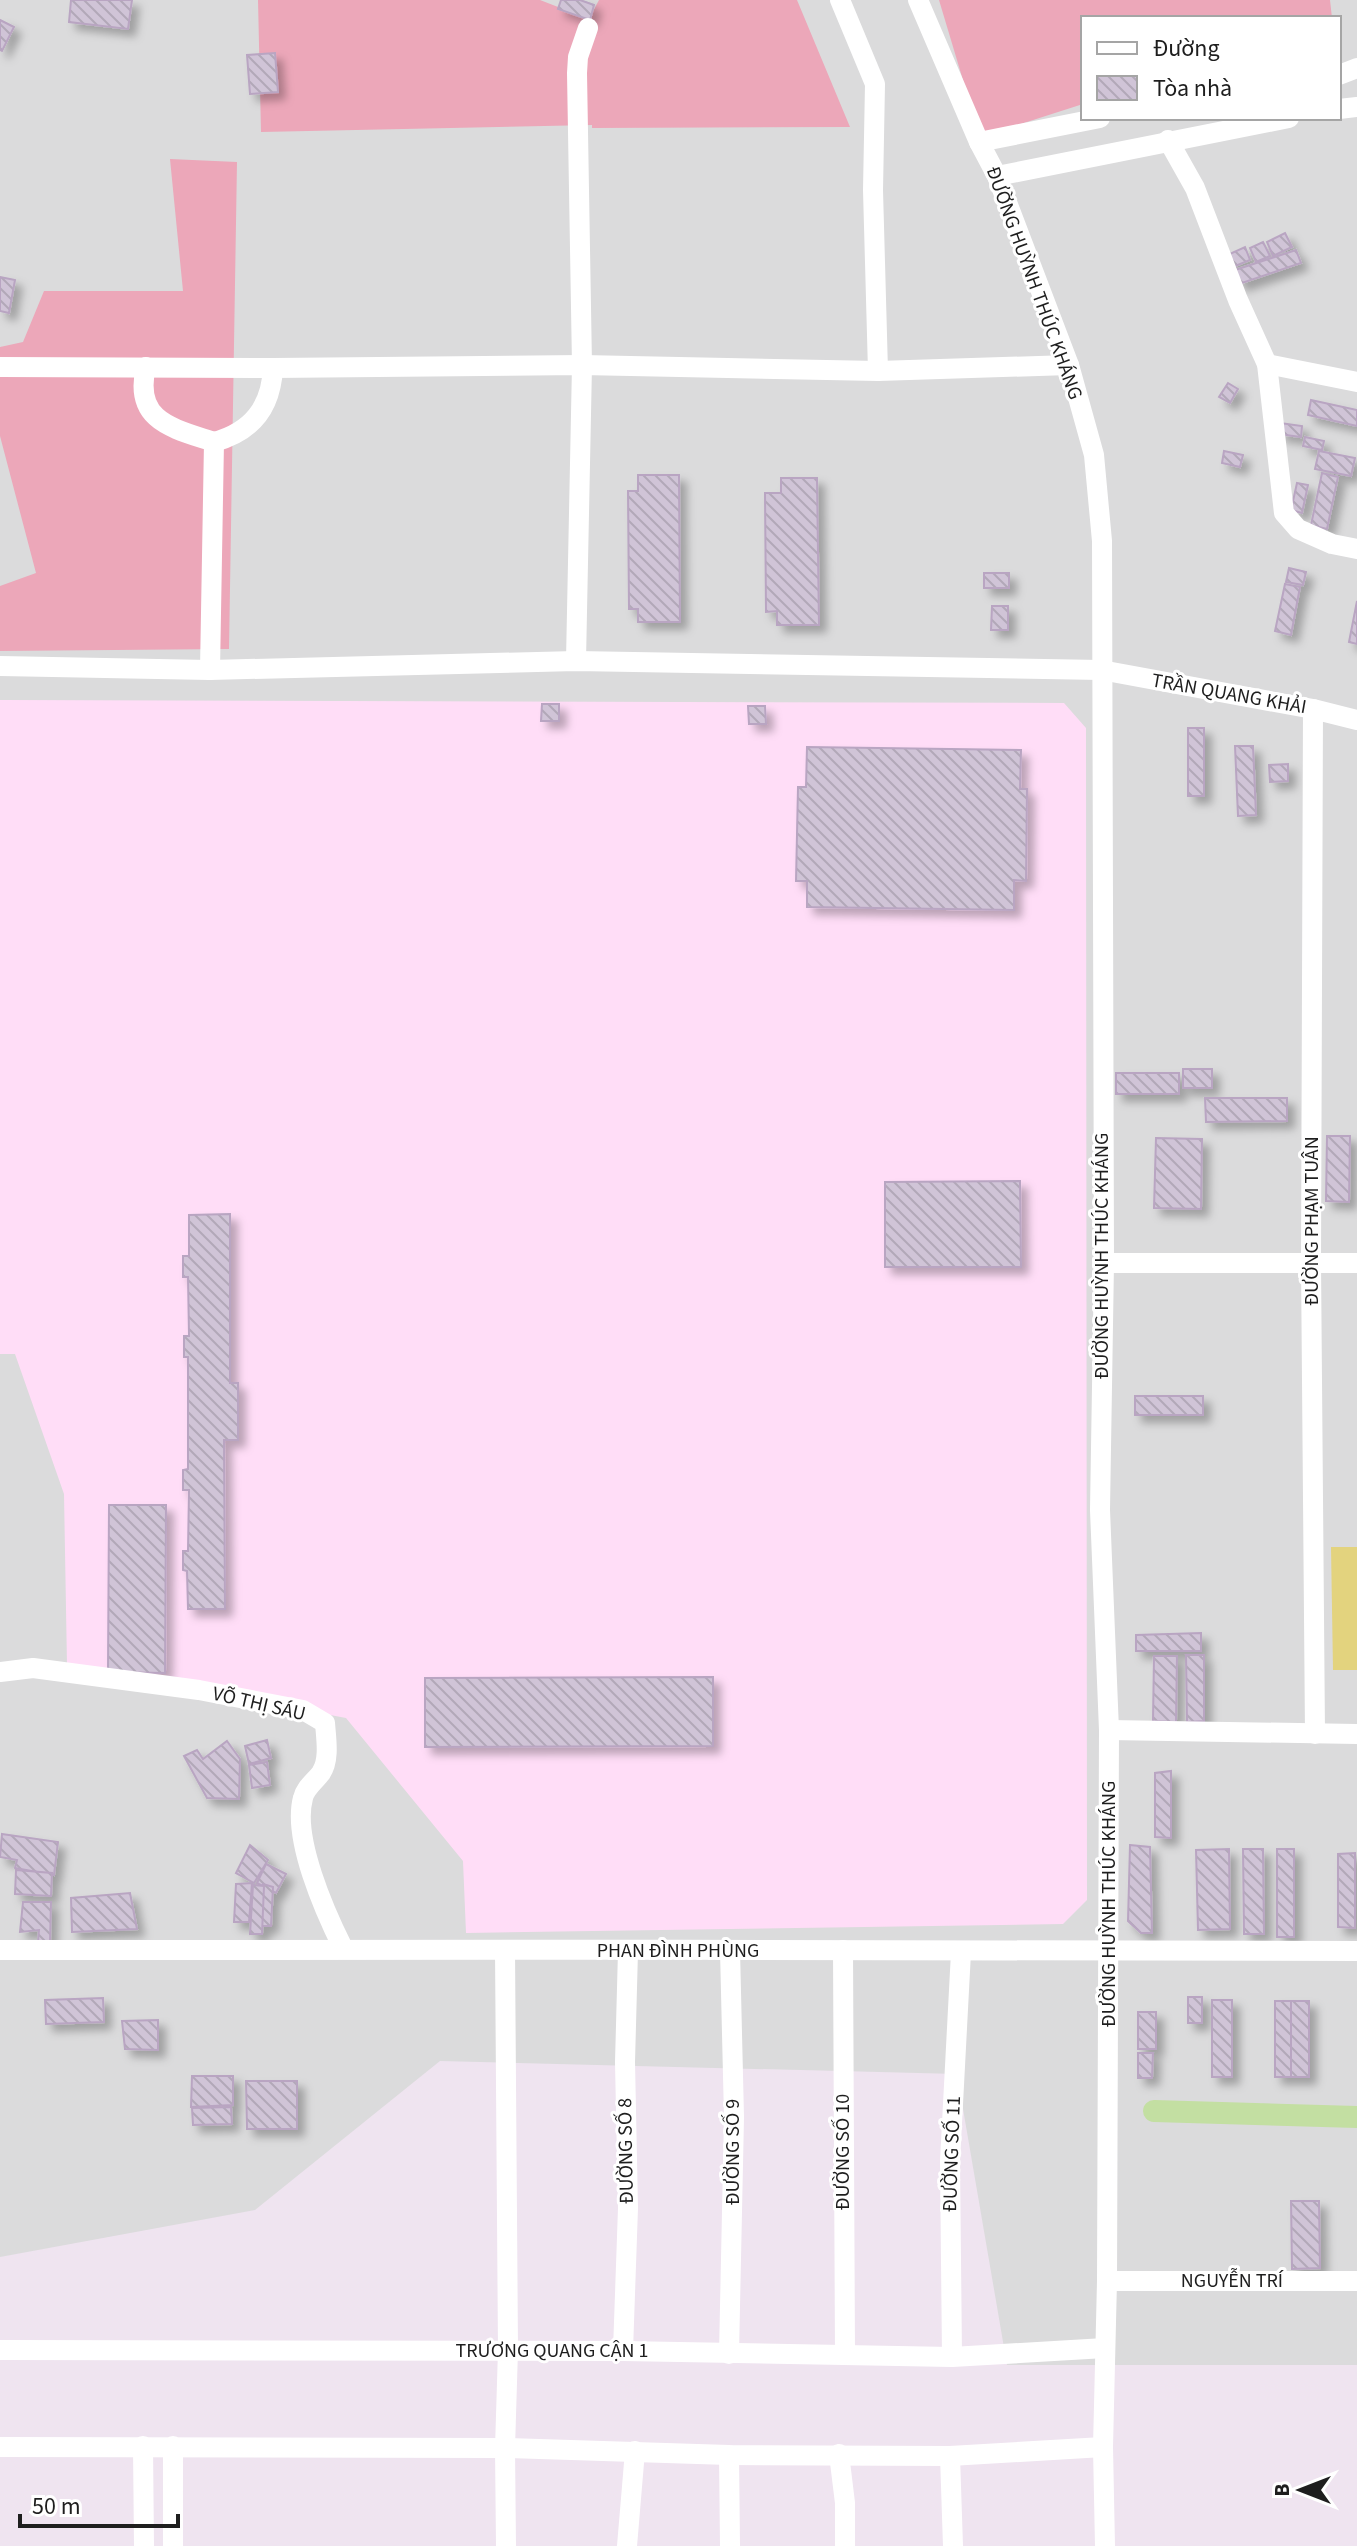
<svg xmlns="http://www.w3.org/2000/svg" width="1357" height="2546" font-family="'Source Sans 3',sans-serif">
<defs>
<pattern id="building-back-hatch" width="6" height="6" patternUnits="userSpaceOnUse" patternTransform="scale(2)"><rect width="6" height="6" fill="#d0c4d7"/><path d="M-1 5l2 2M0 0l6 6M5-1l2 2" fill="none" stroke="#b2a8b8"/></pattern>
<filter id="shadow"><feDropShadow dx="7" dy="7" stdDeviation="4" flood-color="#0004"/></filter>
</defs>
<rect width="100%" height="100%" fill="#efe4f0"/>
<path fill="#dbdbdc" fill-rule="evenodd" d="M 0,0 L 1357,0 L 1357,2365 L 1007,2365 L 957,2074 L 440,2061 L 255,2210 L 0,2257 ZM 1083,18 L 1339,18 L 1339,118 L 1083,118 Z"/>
<polygon fill="#ffddf7" points="0,700 1064,703 1086,728 1087,1900 1063,1924 466,1933 463,1861 346,1718 67,1665 64,1494 15,1354 0,1354"/>
<g fill="#eca7b9">
<polygon points="258,0 540,0 589,19 599,0 797,0 850,127 592,128 592,125 261,132"/>
<polygon points="939,0 1330,0 1332,18 1083,18 1083,104 980,137"/>
<polygon points="170,159 237,162 229,649 0,651 0,586 36,573 0,436 0,347 23,342 44,291 183,291"/>
</g>
<polygon fill="#e3d37e" points="1331,1547 1357,1547 1357,1670 1333,1670"/>
<g fill="none" stroke-linecap="round" stroke-linejoin="round">
<polyline stroke="#c3dfa2" stroke-width="22" points="1154,2111 1357,2117"/>
</g>
<g fill="url(#building-back-hatch)" stroke="#b9a5c2" stroke-width="2" filter="url(#shadow)">
<polygon points="71,0 132,0 128,29 69,22"/>
<polygon points="561,0 580,0 594,5 590,20 558,9"/>
<polygon points="0,20 14,27 2,51 0,50"/>
<polygon points="275,53 278,92 250,94 247,55"/>
<polygon points="1285,233 1292,247 1273,256 1267,242"/>
<polygon points="1263,242 1270,256 1256,262 1250,248"/>
<polygon points="1245,247 1250,260 1228,269 1223,257"/>
<polygon points="1296,250 1301,263 1239,284 1235,270"/>
<polygon points="0,277 15,280 9,313 0,311"/>
<polygon points="1228,383 1238,389 1230,403 1219,397"/>
<polygon points="1311,400 1357,410 1357,426 1308,415"/>
<polygon points="1280,423 1302,426 1301,437 1278,434"/>
<polygon points="1305,437 1324,441 1322,450 1303,446"/>
<polygon points="1224,451 1243,455 1240,467 1222,463"/>
<polygon points="1319,451 1355,458 1351,476 1315,469"/>
<polygon points="1322,473 1338,477 1327,529 1311,525"/>
<polygon points="638,475 679,475 680,622 638,622 638,609 629,609 628,491 638,491"/>
<polygon points="781,478 817,478 819,625 777,625 777,611 766,612 765,493 781,493"/>
<polygon points="1297,483 1308,485 1302,513 1291,510"/>
<polygon points="1289,568 1306,572 1303,585 1286,582"/>
<rect x="984" y="573" width="25" height="15"/>
<polygon points="1285,584 1300,587 1291,635 1275,631"/>
<polygon points="1357,601 1357,644 1349,642"/>
<polygon points="992,606 1008,606 1008,630 991,630"/>
<polygon points="542,704 559,704 559,721 541,721"/>
<polygon points="748,706 765,706 766,724 749,724"/>
<rect x="1188" y="728" width="16" height="68"/>
<polygon points="1235,746 1253,746 1256,815 1238,816"/>
<polygon points="807,747 1021,750 1020,789 1027,789 1026,881 1014,880 1014,910 807,907 807,881 796,881 798,787 806,787"/>
<polygon points="1288,764 1288,781 1270,782 1269,765"/>
<rect x="1183" y="1069" width="29" height="19"/>
<rect x="1116" y="1073" width="63" height="21"/>
<polygon points="1205,1098 1287,1098 1287,1121 1206,1122"/>
<polygon points="1327,1136 1350,1136 1349,1202 1326,1201"/>
<polygon points="1156,1138 1202,1139 1201,1209 1154,1208"/>
<polygon points="1020,1181 1021,1267 885,1267 885,1182"/>
<polygon points="230,1214 230,1383 238,1383 238,1440 224,1440 225,1609 188,1609 187,1571 183,1570 183,1551 188,1551 189,1490 183,1490 183,1470 188,1469 188,1357 184,1357 184,1336 189,1336 188,1277 183,1277 183,1256 189,1256 189,1215"/>
<rect x="1135" y="1396" width="68" height="19"/>
<polygon points="109,1505 166,1505 165,1673 108,1672"/>
<polygon points="1201,1633 1201,1651 1136,1651 1136,1635"/>
<polygon points="1186,1655 1204,1655 1204,1721 1187,1722"/>
<polygon points="1154,1656 1177,1656 1176,1722 1153,1721"/>
<polygon points="713,1677 713,1746 425,1747 425,1678"/>
<polygon points="267,1740 271,1758 249,1764 245,1746"/>
<polygon points="227,1741 240,1759 239,1799 207,1798 184,1756 197,1750 203,1759"/>
<polygon points="267,1762 270,1785 252,1788 249,1765"/>
<polygon points="1171,1771 1171,1838 1155,1837 1155,1773"/>
<polygon points="2,1834 58,1842 54,1875 15,1868 17,1860 0,1857"/>
<polygon points="250,1845 268,1860 254,1883 236,1873"/>
<polygon points="1130,1845 1150,1847 1152,1933 1141,1933 1128,1921"/>
<polygon points="1229,1849 1230,1929 1198,1930 1196,1850"/>
<polygon points="1243,1849 1263,1849 1264,1934 1244,1934"/>
<rect x="1277" y="1849" width="17" height="88"/>
<polygon points="1355,1853 1355,1928 1338,1927 1338,1854"/>
<polygon points="266,1864 286,1874 276,1893 257,1883"/>
<polygon points="16,1870 52,1873 51,1896 15,1894"/>
<polygon points="252,1883 249,1922 234,1922 236,1884"/>
<polygon points="263,1884 273,1887 271,1926 261,1926"/>
<polygon points="253,1885 264,1886 262,1934 250,1934"/>
<polygon points="130,1893 137,1929 72,1932 71,1898"/>
<polygon points="23,1902 51,1902 50,1942 38,1942 39,1930 20,1932"/>
<rect x="1188" y="1997" width="14" height="26"/>
<polygon points="103,1998 104,2022 46,2024 45,2000"/>
<rect x="1212" y="2000" width="20" height="77"/>
<rect x="1275" y="2001" width="16" height="76"/>
<rect x="1291" y="2001" width="18" height="76"/>
<rect x="1138" y="2012" width="18" height="37"/>
<polygon points="158,2020 158,2050 125,2049 122,2021"/>
<polygon points="1138,2053 1153,2053 1152,2078 1138,2078"/>
<polygon points="192,2076 233,2076 233,2105 191,2107"/>
<polygon points="246,2081 297,2081 297,2129 247,2129"/>
<polygon points="231,2107 232,2124 193,2125 192,2108"/>
<polygon points="1291,2201 1319,2201 1320,2268 1292,2269"/>
</g>
<g fill="none" stroke-linecap="round" stroke-linejoin="round">
<g stroke="#fff" stroke-width="20">
<polyline points="840,0 875,84 873,190 878,371"/>
<polyline points="918,0 979,142 997,176 1069,365 1094,455 1102,541 1104,1263 1100,1510 1109,1730 1107,2281 1103,2447 1105,2546"/>
<polyline points="1339,75 1357,68"/>
<polyline points="1339,109 1357,107"/>
<polyline points="1168,140 1195,188 1238,300 1267,364 1284,513 1298,529 1332,544 1357,549"/>
<polyline points="979,142 1100,118"/>
<polyline points="997,176 1289,118"/>
<polyline points="1267,364 1357,382"/>
<polyline points="0,367 273,368 582,365 878,371 1069,365"/>
<path d="M 146,367 C 133,421 172,428 214,442 L 210,670"/>
<path d="M 214,442 C 251,432 271,408 273,368"/>
<polyline points="576,661 582,365 577,73 578,57 588,28"/>
<polyline points="0,666 210,670 576,661 1101,670 1313,709 1357,720"/>
<polyline points="1313,709 1311,1263 1315,1734"/>
<polyline points="1104,1263 1357,1263"/>
<path d="M 0,1672 L 33,1668 L 199,1690 L 303,1710 L 325,1723 C 326,1738 330,1760 321,1773 C 315,1781 305,1788 303,1798 C 292,1838 325,1912 343,1948"/>
<polyline points="1109,1730 1357,1734"/>
<path d="M 0,1950 C 452,1947 905,1952 1357,1951"/>
<polyline points="505,1950 508,2350 505,2448 506,2546"/>
<polyline points="843,1950 845,2354"/>
<polyline points="1107,2281 1357,2281"/>
<polyline points="0,2350 623,2351 952,2357 1105,2348"/>
<polyline points="623,2351 628,2208 625,2062 628,1951"/>
<polyline points="729,2354 734,2117 730,1950"/>
<polyline points="952,2357 950,2161 961,1952"/>
<polyline points="143,2446 144,2546"/>
<polyline points="0,2447 505,2448 729,2455 950,2456 1103,2447"/>
<polyline points="839,2454 845,2503 845,2546"/>
<polyline points="729,2455 730,2546"/>
<polyline points="950,2456 953,2546"/>
<polyline points="173,2546 173,2446"/>
<polyline points="627,2546 635,2451"/>
</g>
</g>
<g text-anchor="middle" dominant-baseline="central" stroke-width="6" stroke-linejoin="round" paint-order="stroke">
<g font-size="20" fill="#1e1e1e" stroke="#fff">
<text transform="translate(1034 283) rotate(70)">ĐƯỜNG HUỲNH THÚC KHÁNG</text>
<text transform="translate(1229 694) rotate(10)">TRẦN QUANG KHẢI</text>
<text transform="translate(1312 1221) rotate(-90)">ĐƯỜNG PHẠM TUÂN</text>
<text transform="translate(1102 1256) rotate(-90)">ĐƯỜNG HUỲNH THÚC KHÁNG</text>
<text transform="translate(259 1704) rotate(13)">VÕ THỊ SÁU</text>
<text transform="translate(1109 1904) rotate(-90)">ĐƯỜNG HUỲNH THÚC KHÁNG</text>
<text x="678" y="1951">PHAN ĐÌNH PHÙNG</text>
<text transform="translate(626 2151) rotate(-91)">ĐƯỜNG SỐ 8</text>
<text transform="translate(733 2152) rotate(-90)">ĐƯỜNG SỐ 9</text>
<text transform="translate(843 2152) rotate(-90)">ĐƯỜNG SỐ 10</text>
<text transform="translate(952 2154) rotate(-88)">ĐƯỜNG SỐ 11</text>
<text x="1232" y="2281">NGUYỄN TRÍ</text>
<text x="552" y="2351">TRƯƠNG QUANG CẬN 1</text>
</g>
</g>
<rect x="1081" y="16" width="260" height="104" fill="#ffffff" stroke="#a5a5a5" stroke-width="2"/>
<rect x="1097" y="42" width="40" height="12" fill="#ffffff" stroke="#a5a5a5" stroke-width="2"/>
<text x="1153" y="56" font-size="24" fill="#1e1e1e">Đường</text>
<rect x="1097" y="76" width="40" height="24" fill="url(#building-back-hatch)" stroke="#a5a5a5" stroke-width="2"/>
<text x="1153" y="96" font-size="24" fill="#1e1e1e">Tòa nhà</text>
<g transform="translate(1301 2490) rotate(270)" stroke="#ffffff" stroke-width="6" paint-order="stroke">
<path d="M0-6L14 30L0 20L-14 30Z" fill="#1e1e1e"/>
<text y="-12" font-size="22" font-weight="bold" text-anchor="middle" fill="#1e1e1e">B</text>
</g>
<path d="M20 2514v12h158v-12" fill="none" stroke="#1e1e1e" stroke-width="4"/>
<text x="32" y="2514" font-size="24" fill="#1e1e1e" stroke="#ffffff" stroke-width="6" paint-order="stroke">50 m</text>
</svg>
